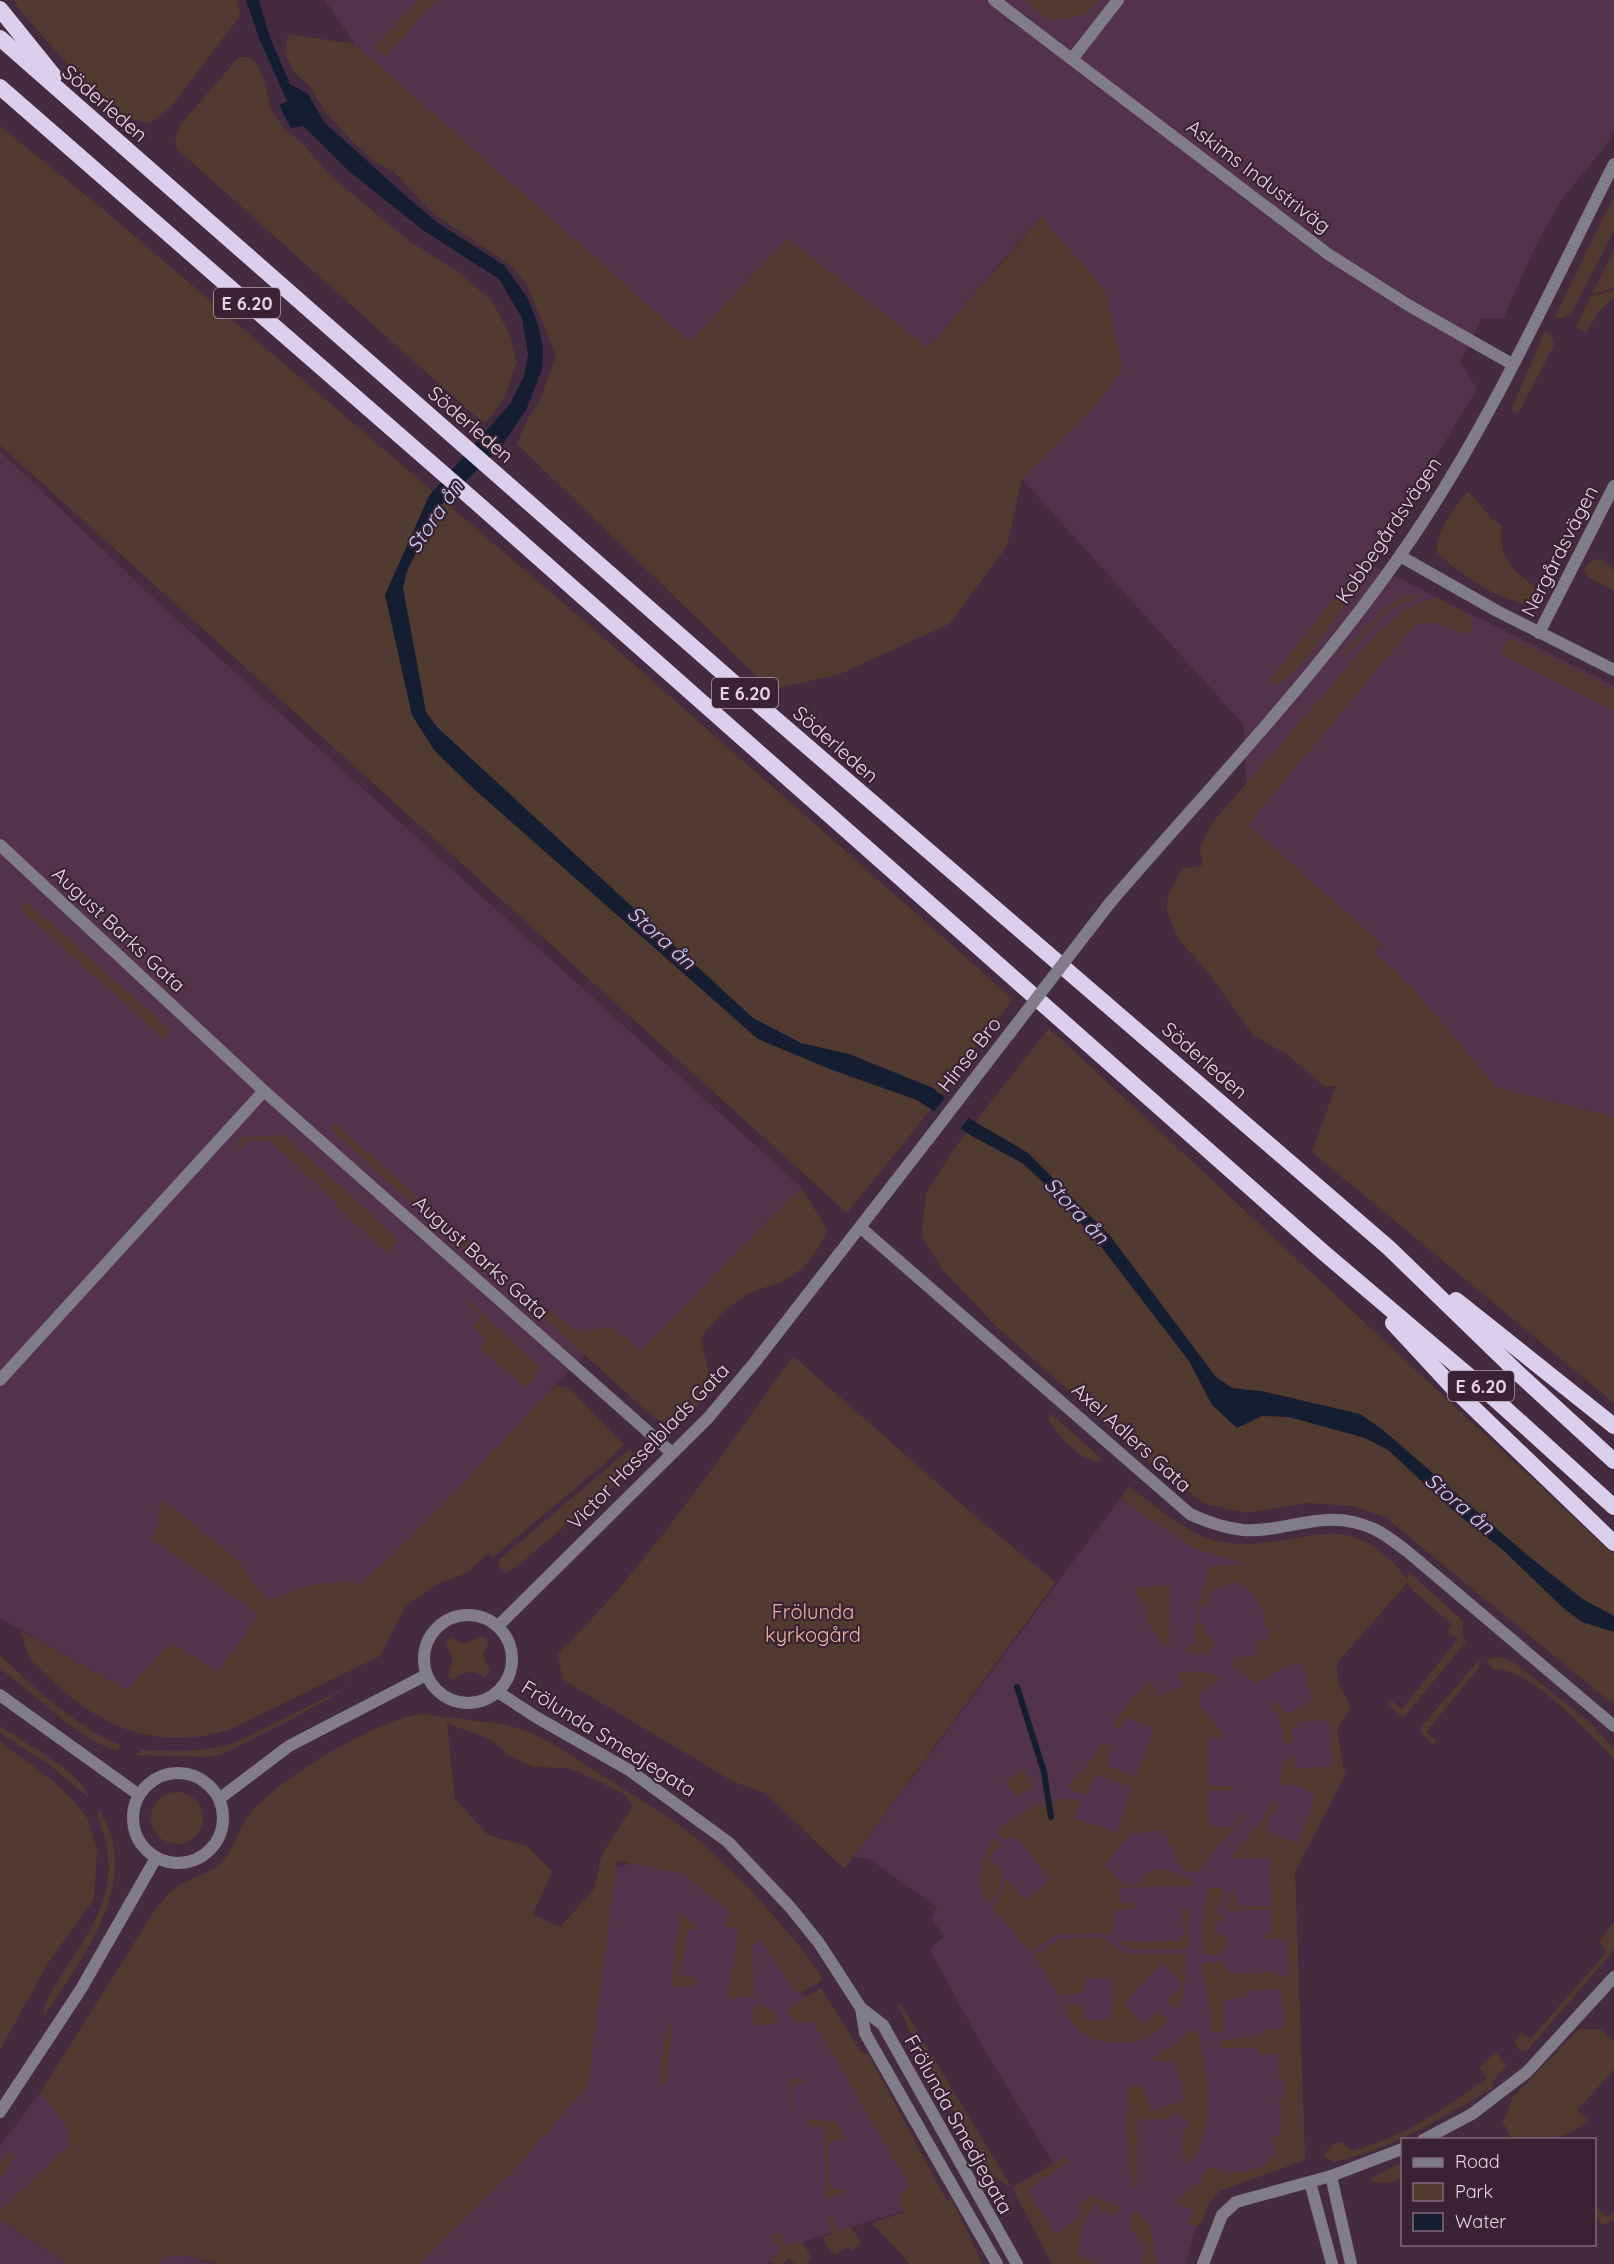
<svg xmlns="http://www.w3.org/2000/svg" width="1614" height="2264" font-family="Quicksand,sans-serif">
<rect width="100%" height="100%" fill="#452b3f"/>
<g fill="#53334b">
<polygon points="325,0 1614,0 1614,129 1607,144 1562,199 1536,245 1503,319 1482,319 1460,362 1477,389 1370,564 1614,686 1614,1117 1497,1088 1412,987 1374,952 1381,943 1248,825 1244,725 1022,479 1092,410 1040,217 928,348 787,238 690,342 355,44"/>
<polygon points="0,451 152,597 801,1187 641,1351 611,1327 414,1534 360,1584 259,1614 218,1673 171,1642 127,1690 0,1618"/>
<polygon points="1120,1499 1194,1548 1247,1564 1292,1608 1337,1730 1345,1775 1295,1872 1305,2160 1206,2188 1186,2264 1052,2264 1012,2188 1053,2163 984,2049 930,1950 944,1936 932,1919 937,1907 868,1858 853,1857"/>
<polygon points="640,1860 691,1868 765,1938 829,2031 936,2201 783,2248 767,2264 419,2264 518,2166 588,2085 614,1868"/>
<polygon points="40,2093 66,2125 70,2145 0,2211 0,2146"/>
<polygon points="0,2219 40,2246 68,2264 0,2264"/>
<polygon points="168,2255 187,2256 209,2263 219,2263 219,2264 157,2264"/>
</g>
<g fill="#513a30" fill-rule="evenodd">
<path d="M 14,0 L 237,0 L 240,16 L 170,108 L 150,123 C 144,122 137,121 131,119 C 100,105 43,36 18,8 Z"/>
<polygon points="417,0 437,0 385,57 374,48"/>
<polygon points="1023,0 1099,0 1085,15 1049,20"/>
<polygon points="288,34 355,44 690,342 787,238 928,348 1041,217 1105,290 1123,368 1092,410 1022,479 1007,546 949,624 840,674 771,690 517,444 527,420 540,401 556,355 527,285 513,267 434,214 393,171 375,162 350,139 324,110 311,88 294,72 285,53"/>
<polygon points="239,57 249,57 256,63 264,80 271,110 285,130 300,141 330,175 363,203 412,243 459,272 492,301 509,333 517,362 504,398 487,421 483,422 475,416 177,149 175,140 180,125"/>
<polygon points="0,126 110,215 597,632 1013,999 920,1123 847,1213 0,445"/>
<polygon points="1614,196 1614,231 1573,310 1567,316 1556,319 1555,316"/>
<polygon points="1614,250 1614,288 1592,294"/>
<polygon points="1614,290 1614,297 1599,311 1586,333 1576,327 1591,296"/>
<polygon points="1545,331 1552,337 1554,345 1518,414 1511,410"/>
<path d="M 1468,491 L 1492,519 L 1502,525 C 1497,560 1516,572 1541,592 L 1540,599 L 1530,605 C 1496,599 1461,575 1436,552 C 1438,528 1453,510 1468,491 Z"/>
<path d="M 1369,554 L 1372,554 L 1372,563 C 1357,586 1302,673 1282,682 C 1277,685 1273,684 1268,682 Z"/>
<polygon points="1602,559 1614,570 1614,591 1588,577 1584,569 1593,560"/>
<polygon points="1408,595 1420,596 1387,612 1344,657 1341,654 1388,605"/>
<polygon points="1435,597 1470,616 1472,624 1469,636 1433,622 1415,624 1248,825 1381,943 1374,952 1412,987 1497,1088 1614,1117 1614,1403 1312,1152 1336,1086 1325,1087 1288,1055 1254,1036 1207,971 1178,939 1166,908 1170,891 1183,868 1203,866 1200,848 1212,823 1378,632 1403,611"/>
<polygon points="1513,639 1614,689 1614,711 1499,653 1504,644"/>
<polygon points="26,901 166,1026 169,1031 166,1037 162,1038 23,912 21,908"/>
<polygon points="1049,1028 1614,1555 1614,1705 1385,1517 1352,1506 1308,1503 1247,1513 1205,1504 1160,1472 996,1326 943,1270 921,1236 926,1193 954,1149"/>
<polygon points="334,1122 494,1266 489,1272 330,1129"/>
<polygon points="280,1135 285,1136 392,1233 399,1242 388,1253 340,1210 335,1201 269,1141 248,1141 240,1150 236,1143 243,1137"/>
<path d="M 801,1187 L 827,1229 C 819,1253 802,1273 779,1283 C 769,1287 757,1288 748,1294 C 729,1306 714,1320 701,1338 L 709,1374 L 717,1380 C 700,1401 684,1435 653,1417 L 540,1314 L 547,1308 L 579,1333 L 611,1326 L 641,1351 Z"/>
<polygon points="465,1298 541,1368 525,1388 480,1348 487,1340 473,1328 482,1317 463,1300"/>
<path d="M 793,1356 L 983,1523 L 1056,1582 L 844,1869 L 765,1793 L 732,1781 L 563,1680 L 558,1654 C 648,1565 719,1459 793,1356 Z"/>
<path d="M 556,1385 L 569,1388 L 624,1445 L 604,1464 L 493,1557 L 489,1553 L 467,1573 L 437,1584 L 405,1607 L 380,1656 L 229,1730 C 160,1750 105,1731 55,1683 C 47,1675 34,1666 29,1656 C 25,1648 23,1638 20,1630 L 127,1690 L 171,1642 L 218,1672 L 259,1614 L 151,1539 L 157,1532 L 160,1498 L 238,1560 L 264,1598 C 277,1599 283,1595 295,1590 C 317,1583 337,1580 360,1584 L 414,1534 Z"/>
<path d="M 1050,1413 L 1102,1459 L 1097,1462 C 1079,1459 1058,1436 1049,1420 Z"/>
<polygon points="631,1448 632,1464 626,1475 517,1566 506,1573 498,1565 500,1559"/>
<path d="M 1129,1486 C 1159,1508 1191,1539 1228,1543 C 1308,1551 1344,1499 1408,1580 L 1408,1571 L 1463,1621 L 1463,1638 L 1466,1642 L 1403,1718 L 1388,1704 L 1390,1700 L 1402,1709 L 1458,1639 L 1448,1631 L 1451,1624 L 1409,1587 L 1408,1582 L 1337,1663 L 1338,1683 L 1351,1707 L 1337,1730 L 1345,1775 L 1295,1872 L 1305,2160 L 1220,2191 L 1209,2203 L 1204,2217 L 1198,2227 L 1186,2224 L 1193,2214 L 1193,2209 L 1176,2203 L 1177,2201 L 1195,2184 L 1198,2186 L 1204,2181 L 1200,2177 C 1210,2161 1216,2171 1230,2172 C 1240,2173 1257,2169 1265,2165 L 1278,2148 L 1270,2137 L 1281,2135 L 1281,2103 L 1276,2101 L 1284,2098 L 1283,2080 L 1278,2075 L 1278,2054 L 1259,2054 L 1259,2048 L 1222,2048 L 1219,2041 L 1263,2034 L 1264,2030 L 1284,2028 L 1282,1989 L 1246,1990 L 1246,1997 L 1223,2000 L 1223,2032 L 1213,2032 L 1202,1966 L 1206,1962 L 1220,1961 L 1231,1974 L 1276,1972 L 1277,1976 L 1289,1975 L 1286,1940 L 1264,1937 L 1264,1933 L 1272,1932 L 1270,1909 L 1227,1911 L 1228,1895 L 1235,1889 L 1236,1907 L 1271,1906 L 1270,1858 L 1234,1859 L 1232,1855 L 1263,1819 L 1274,1798 L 1277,1807 L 1267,1821 L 1267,1831 L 1297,1843 L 1316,1795 L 1295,1785 L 1279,1785 L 1285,1759 L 1294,1754 L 1296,1768 L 1300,1769 L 1333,1766 L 1329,1720 L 1297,1722 L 1297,1728 L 1292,1729 L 1293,1742 L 1284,1744 L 1280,1721 L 1272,1704 L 1275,1701 L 1288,1714 L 1310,1702 L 1312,1696 L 1307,1684 L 1310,1681 L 1299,1662 L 1285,1669 L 1283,1667 L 1256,1684 L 1231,1665 L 1237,1658 L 1256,1655 L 1258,1639 L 1268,1640 L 1269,1629 L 1264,1625 L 1264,1611 C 1255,1602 1249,1579 1232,1583 C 1224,1585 1219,1590 1209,1591 L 1209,1603 L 1201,1607 L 1199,1622 L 1205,1628 L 1205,1636 L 1216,1639 L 1208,1655 L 1184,1651 L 1183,1649 L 1196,1643 L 1197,1610 L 1209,1567 L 1244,1564 L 1194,1548 L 1120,1499 Z"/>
<polygon points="1170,1585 1169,1647 1168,1648 1161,1643 1151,1627 1145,1618 1146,1609 1133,1588"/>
<path d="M 482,1636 L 489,1642 L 483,1654 L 490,1672 L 485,1678 C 474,1670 462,1670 453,1681 L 448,1676 L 453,1660 L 446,1643 L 450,1637 L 464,1644 Z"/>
<path d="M 0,1655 C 36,1689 73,1725 120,1745 L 119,1750 C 84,1747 30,1688 0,1669 Z"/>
<path d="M 1501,1657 L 1515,1663 L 1587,1720 L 1614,1748 L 1614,1759 C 1593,1736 1525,1664 1494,1670 L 1486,1659 Z"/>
<polygon points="1479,1660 1479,1668 1426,1732 1437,1741 1433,1745 1421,1732 1421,1727"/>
<path d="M 1183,1671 L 1209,1673 L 1224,1678 L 1199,1693 L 1200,1704 L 1225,1737 L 1208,1739 L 1208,1785 L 1233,1787 L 1233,1791 L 1207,1791 L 1209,1826 L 1233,1827 L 1242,1814 L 1248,1815 L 1219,1844 L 1197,1873 C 1179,1870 1175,1861 1173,1845 L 1169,1845 L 1168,1836 L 1164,1836 L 1163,1829 L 1130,1835 L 1104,1865 L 1125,1885 L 1138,1884 C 1156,1862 1167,1870 1191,1879 L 1194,1883 L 1193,1885 L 1119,1888 L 1119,1903 L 1133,1903 L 1134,1908 L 1114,1911 L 1113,1933 L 1057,1934 L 1031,1952 L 993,1909 L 1007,1879 L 1025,1900 L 1050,1879 L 1016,1837 L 1006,1839 L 996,1834 L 1008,1822 L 1036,1804 L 1041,1803 L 1041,1806 L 1066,1798 L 1080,1801 L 1075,1819 L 1117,1832 L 1132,1787 L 1094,1775 L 1087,1795 L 1066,1788 L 1090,1762 L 1102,1743 L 1113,1747 L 1106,1765 L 1136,1777 L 1154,1729 L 1125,1717 L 1120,1728 L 1113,1725 L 1130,1700 L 1149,1683 L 1152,1682 L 1158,1696 L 1181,1687 L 1182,1682 L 1178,1672 Z"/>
<path d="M 359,1681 L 294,1718 L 221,1755 L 208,1757 L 136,1755 L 142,1750 C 175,1752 205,1753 237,1742 Z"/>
<path d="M 420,1714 L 504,1724 L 527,1731 L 550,1742 L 671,1819 L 700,1841 L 750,1889 L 803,1950 L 821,1976 L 821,1981 L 805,1991 L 795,1993 L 761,1940 L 755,1941 L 752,1946 L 754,1996 L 727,1999 L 739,1930 L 722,1925 L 732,1914 L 682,1873 L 617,1861 L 588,2085 L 518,2166 L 419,2264 L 219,2264 L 187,2256 L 168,2255 L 157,2264 L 68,2264 L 0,2219 L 0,2211 L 70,2145 L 66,2125 L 40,2093 L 157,1907 C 164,1899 171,1890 180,1885 C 194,1876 209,1874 221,1863 C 235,1849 238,1828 251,1812 C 281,1777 375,1721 420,1714 ZM 447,1723 L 491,1740 L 510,1756 L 533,1767 L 566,1768 L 576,1771 L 624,1794 L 633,1806 L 602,1854 L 594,1889 L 560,1927 L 533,1914 L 552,1871 L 527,1846 L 488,1835 L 455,1799 Z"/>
<path d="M 0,1726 C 21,1741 84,1773 88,1797 L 52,1767 L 0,1733 Z"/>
<polygon points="0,1742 52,1780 71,1798 88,1819 97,1851 94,1899 48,1963 0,2050"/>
<polygon points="1024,1768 1034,1786 1016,1797 1006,1781"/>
<circle cx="177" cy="1818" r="26"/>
<path d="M 99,1810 C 145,1879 82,1959 44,2016 L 44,2009 L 49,1996 C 86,1933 130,1892 97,1816 Z"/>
<path d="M 993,1838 L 1001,1846 L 989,1857 L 1003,1874 L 996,1896 L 989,1903 C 971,1886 983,1856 993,1838 Z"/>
<path d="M 1217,1887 L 1224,1889 L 1222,1905 L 1217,1905 L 1217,1914 L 1223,1914 L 1223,1921 L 1217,1922 L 1217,1934 L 1225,1935 L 1229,1943 L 1220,1956 L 1204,1954 C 1200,1931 1204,1911 1208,1888 Z"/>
<polygon points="1181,1908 1187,1908 1189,1911 1189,1949 1130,1949 1117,1942 1180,1941 1180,1936 1184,1936"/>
<polygon points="680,1914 700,1929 687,1930 680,1976 696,1978 694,1987 671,1985"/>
<polygon points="1614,1921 1614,1950 1527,2051 1520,2051 1515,2042 1521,2032 1530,2039 1607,1952 1599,1942"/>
<path d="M 1105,1938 L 1121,1952 L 1128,1954 L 1188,1954 L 1183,1998 L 1178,2009 L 1166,2002 L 1183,1983 L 1162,1963 L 1124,2004 L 1145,2024 L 1158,2010 L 1168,2021 C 1148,2047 1110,2049 1082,2033 C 1073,2027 1067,2015 1063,2006 L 1073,2003 L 1083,2006 L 1083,2019 L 1111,2021 L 1113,1979 L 1085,1977 L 1084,1993 L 1063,1996 L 1057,1993 L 1034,1956 L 1058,1939 Z"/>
<polygon points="821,1988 861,2052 868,2054 947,2201 952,2199 982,2264 910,2264 872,2223 904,2212 898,2196 911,2187 813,2022 795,2022 786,2009"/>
<polygon points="897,2003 902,2006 1012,2188 1067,2156 1070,2161 1027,2190 1056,2234 1083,2214 1078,2205 1091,2195 1120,2207 1116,2214 1100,2211 1100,2204 1095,2204 1083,2221 1078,2256 1100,2264 1052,2264 1013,2188 994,2178 925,2064"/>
<polygon points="761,2004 775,2012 779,2023 753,2026 753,2005"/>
<polygon points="667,2023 673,2023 665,2086 659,2085"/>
<path d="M 1579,2029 L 1601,2029 L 1614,2041 L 1614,2070 L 1577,2110 L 1589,2120 C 1563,2142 1544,2140 1512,2139 L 1502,2121 L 1505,2119 L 1513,2097 Z"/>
<path d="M 1190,2030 L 1198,2032 C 1206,2067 1221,2143 1183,2166 L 1182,2135 L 1188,2127 L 1188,2119 L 1173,2113 L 1166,2119 L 1142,2119 L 1137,2122 L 1137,2189 L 1131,2188 L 1125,2114 L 1128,2110 L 1127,2088 L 1142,2084 L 1151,2111 L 1185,2100 L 1180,2088 L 1183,2086 L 1174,2060 L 1163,2063 L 1162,2060 L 1154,2062 L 1153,2057 L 1171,2047 Z"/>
<path d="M 1495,2052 L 1507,2065 L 1492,2082 L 1493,2088 C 1437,2120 1399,2146 1335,2162 L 1325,2157 L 1324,2154 L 1333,2144 L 1341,2142 L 1352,2151 C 1403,2137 1445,2109 1487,2078 L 1479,2068 Z"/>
<polygon points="788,2078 801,2078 806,2081 806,2084 791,2085 792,2109 789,2109"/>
<polygon points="816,2119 834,2122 842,2131 843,2140 829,2141 830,2189 845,2189 844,2193 826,2199 824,2126 808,2126 807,2120"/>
<polygon points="12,2150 15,2156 0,2178 0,2162"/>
<path d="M 1402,2162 L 1402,2178 C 1391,2183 1380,2186 1370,2179 Z"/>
<polygon points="1594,2205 1607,2217 1614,2211 1614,2220 1603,2225 1595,2217"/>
<path d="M 1134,2211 L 1138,2211 L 1151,2229 L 1157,2264 L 1141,2264 L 1146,2249 C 1138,2233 1125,2230 1134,2211 Z"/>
<polygon points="833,2217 837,2231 851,2227 861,2242 852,2251 847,2247 835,2255 827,2247 823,2237 832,2234 827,2219"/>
<polygon points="781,2233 786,2246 802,2241 812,2259 806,2264 795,2264 789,2258 783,2264 773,2264 770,2261 781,2250 770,2236"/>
</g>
<polygon fill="#151d31" points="246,0 259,0 269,35 290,84 308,94 324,122 406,196 438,223 505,266 528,299 538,325 543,348 542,369 526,410 501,447 438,508 407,571 403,588 426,712 437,727 753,1018 801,1043 849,1054 933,1088 972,1120 1028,1153 1111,1237 1216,1377 1232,1388 1261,1391 1360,1414 1383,1430 1526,1554 1584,1600 1614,1616 1614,1632 1582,1622 1562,1607 1502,1549 1456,1513 1388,1450 1365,1438 1289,1417 1262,1416 1237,1428 1212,1405 1189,1361 1102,1248 1053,1191 1022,1163 970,1135 917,1100 832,1070 758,1039 474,789 434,750 412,715 385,595 429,496 510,404 524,376 528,354 522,318 499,279 423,230 350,172 303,126 291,128 279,105 287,101 259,38"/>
<polygon fill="#452b3f" points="947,1095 971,1115 958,1131 932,1114"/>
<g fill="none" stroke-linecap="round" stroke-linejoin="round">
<polyline stroke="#151d31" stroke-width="6" points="1017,1687 1044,1772 1051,1817"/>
<g stroke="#817c8a" stroke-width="12">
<polyline points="994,0 1328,254 1408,305 1512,364"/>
<polyline points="1072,59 1118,0"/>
<polyline points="1400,556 1497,611 1614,670"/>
<polyline points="1539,633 1614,486"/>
<polyline points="0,845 264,1091 672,1453"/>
<path d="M 861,1228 L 1190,1514 C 1207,1522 1224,1528 1243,1530 C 1289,1533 1325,1506 1374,1529 C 1387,1535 1397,1544 1408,1552 L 1614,1726"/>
<polyline points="0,1380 264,1091"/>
<polyline points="498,1692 536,1717 629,1770 728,1842 790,1907 819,1943 861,2008 883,2025 1017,2264"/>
<polyline points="861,2008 865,2033 997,2264"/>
<polyline points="1423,2140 1472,2114 1527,2072 1614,1977"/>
<polyline points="1331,2176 1351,2264"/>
<polyline points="1310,2182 1332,2264"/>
<polyline points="1203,2264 1222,2215 1236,2202 1331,2176 1402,2149"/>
</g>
<g stroke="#817c8a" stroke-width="12">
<path d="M 1109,904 C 1207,790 1313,680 1399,557 C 1485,435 1547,296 1614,164"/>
<circle cx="468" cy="1659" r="44"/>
<polyline points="498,1626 708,1418 755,1362 919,1151"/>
<polyline points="0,1695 139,1795"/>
<circle cx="178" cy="1818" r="45"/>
<polyline points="219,1799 289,1746 426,1675"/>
<polyline points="0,2112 81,1989 156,1858"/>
</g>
<g stroke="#dad0ed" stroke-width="16">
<polyline points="0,9 54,76"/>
<polyline points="0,38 750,697 1389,1248 1519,1374 1614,1461"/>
<polyline points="0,87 477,503 1323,1252 1475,1381 1614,1507"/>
<polyline points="1456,1300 1614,1426"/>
<polyline points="1393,1323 1456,1391 1614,1543"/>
</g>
<polyline stroke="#817c8a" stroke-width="12" points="919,1151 1109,904"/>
</g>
<g text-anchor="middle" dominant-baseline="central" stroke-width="4.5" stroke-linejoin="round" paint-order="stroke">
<g fill="#3a2234" stroke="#b29fad" stroke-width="1.5">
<rect x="214" y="288" width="66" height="30" rx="4.5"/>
<rect x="712" y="678" width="66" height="30" rx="4.5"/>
<rect x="1448" y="1371" width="66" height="30" rx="4.5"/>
</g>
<g font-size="18" font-weight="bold" fill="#e6d5e1">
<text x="247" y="303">E 6.20</text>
<text x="745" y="693">E 6.20</text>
<text x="1481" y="1386">E 6.20</text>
</g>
<g font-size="20" fill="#e6d5e1" stroke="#3a2234">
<text transform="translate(105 103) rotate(41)">Söderleden</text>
<text transform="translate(1259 176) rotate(37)">Askims Industriväg</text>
<text transform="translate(471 424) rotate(41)">Söderleden</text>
<text transform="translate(1388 530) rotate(-56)">Kobbegårdsvägen</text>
<text transform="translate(1559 551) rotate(-63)">Nergårdsvägen</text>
<text transform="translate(836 744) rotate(41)">Söderleden</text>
<text transform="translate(119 929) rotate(43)">August Barks Gata</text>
<text transform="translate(969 1054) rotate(-52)">Hinse Bro</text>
<text transform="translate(1205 1060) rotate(41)">Söderleden</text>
<text transform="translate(481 1257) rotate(42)">August Barks Gata</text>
<text transform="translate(1132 1437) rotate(42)">Axel Adlers Gata</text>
<text transform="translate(648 1446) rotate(-46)">Victor Hasselblads Gata</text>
<text transform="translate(609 1738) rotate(32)">Frölunda Smedjegata</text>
<text transform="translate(959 2124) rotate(61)">Frölunda Smedjegata</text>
</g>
<g font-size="20" fill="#edb7a0" stroke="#3a2234">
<text x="813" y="1611">Frölunda<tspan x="813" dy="23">kyrkogård</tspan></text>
</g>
<g font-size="21" font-style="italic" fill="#c4d4fa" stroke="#3a2234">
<text transform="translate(434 516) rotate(-56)">Stora ån</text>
<text transform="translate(662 937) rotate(42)">Stora ån</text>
<text transform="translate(1077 1210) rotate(47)">Stora ån</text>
<text transform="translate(1460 1503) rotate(40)">Stora ån</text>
</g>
</g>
<rect x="1401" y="2138" width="195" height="108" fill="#3a2234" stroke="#7f6a79" stroke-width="1.5"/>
<rect x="1413" y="2158" width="30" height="9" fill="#817c8a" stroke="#7f6a79" stroke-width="1.5"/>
<text x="1455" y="2168" font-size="18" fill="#e6d5e1">Road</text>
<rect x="1413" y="2183" width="30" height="18" fill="#513a30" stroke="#7f6a79" stroke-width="1.5"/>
<text x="1455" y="2198" font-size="18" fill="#e6d5e1">Park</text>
<rect x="1413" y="2213" width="30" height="18" fill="#151d31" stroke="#7f6a79" stroke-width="1.5"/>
<text x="1455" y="2228" font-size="18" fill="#e6d5e1">Water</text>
</svg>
